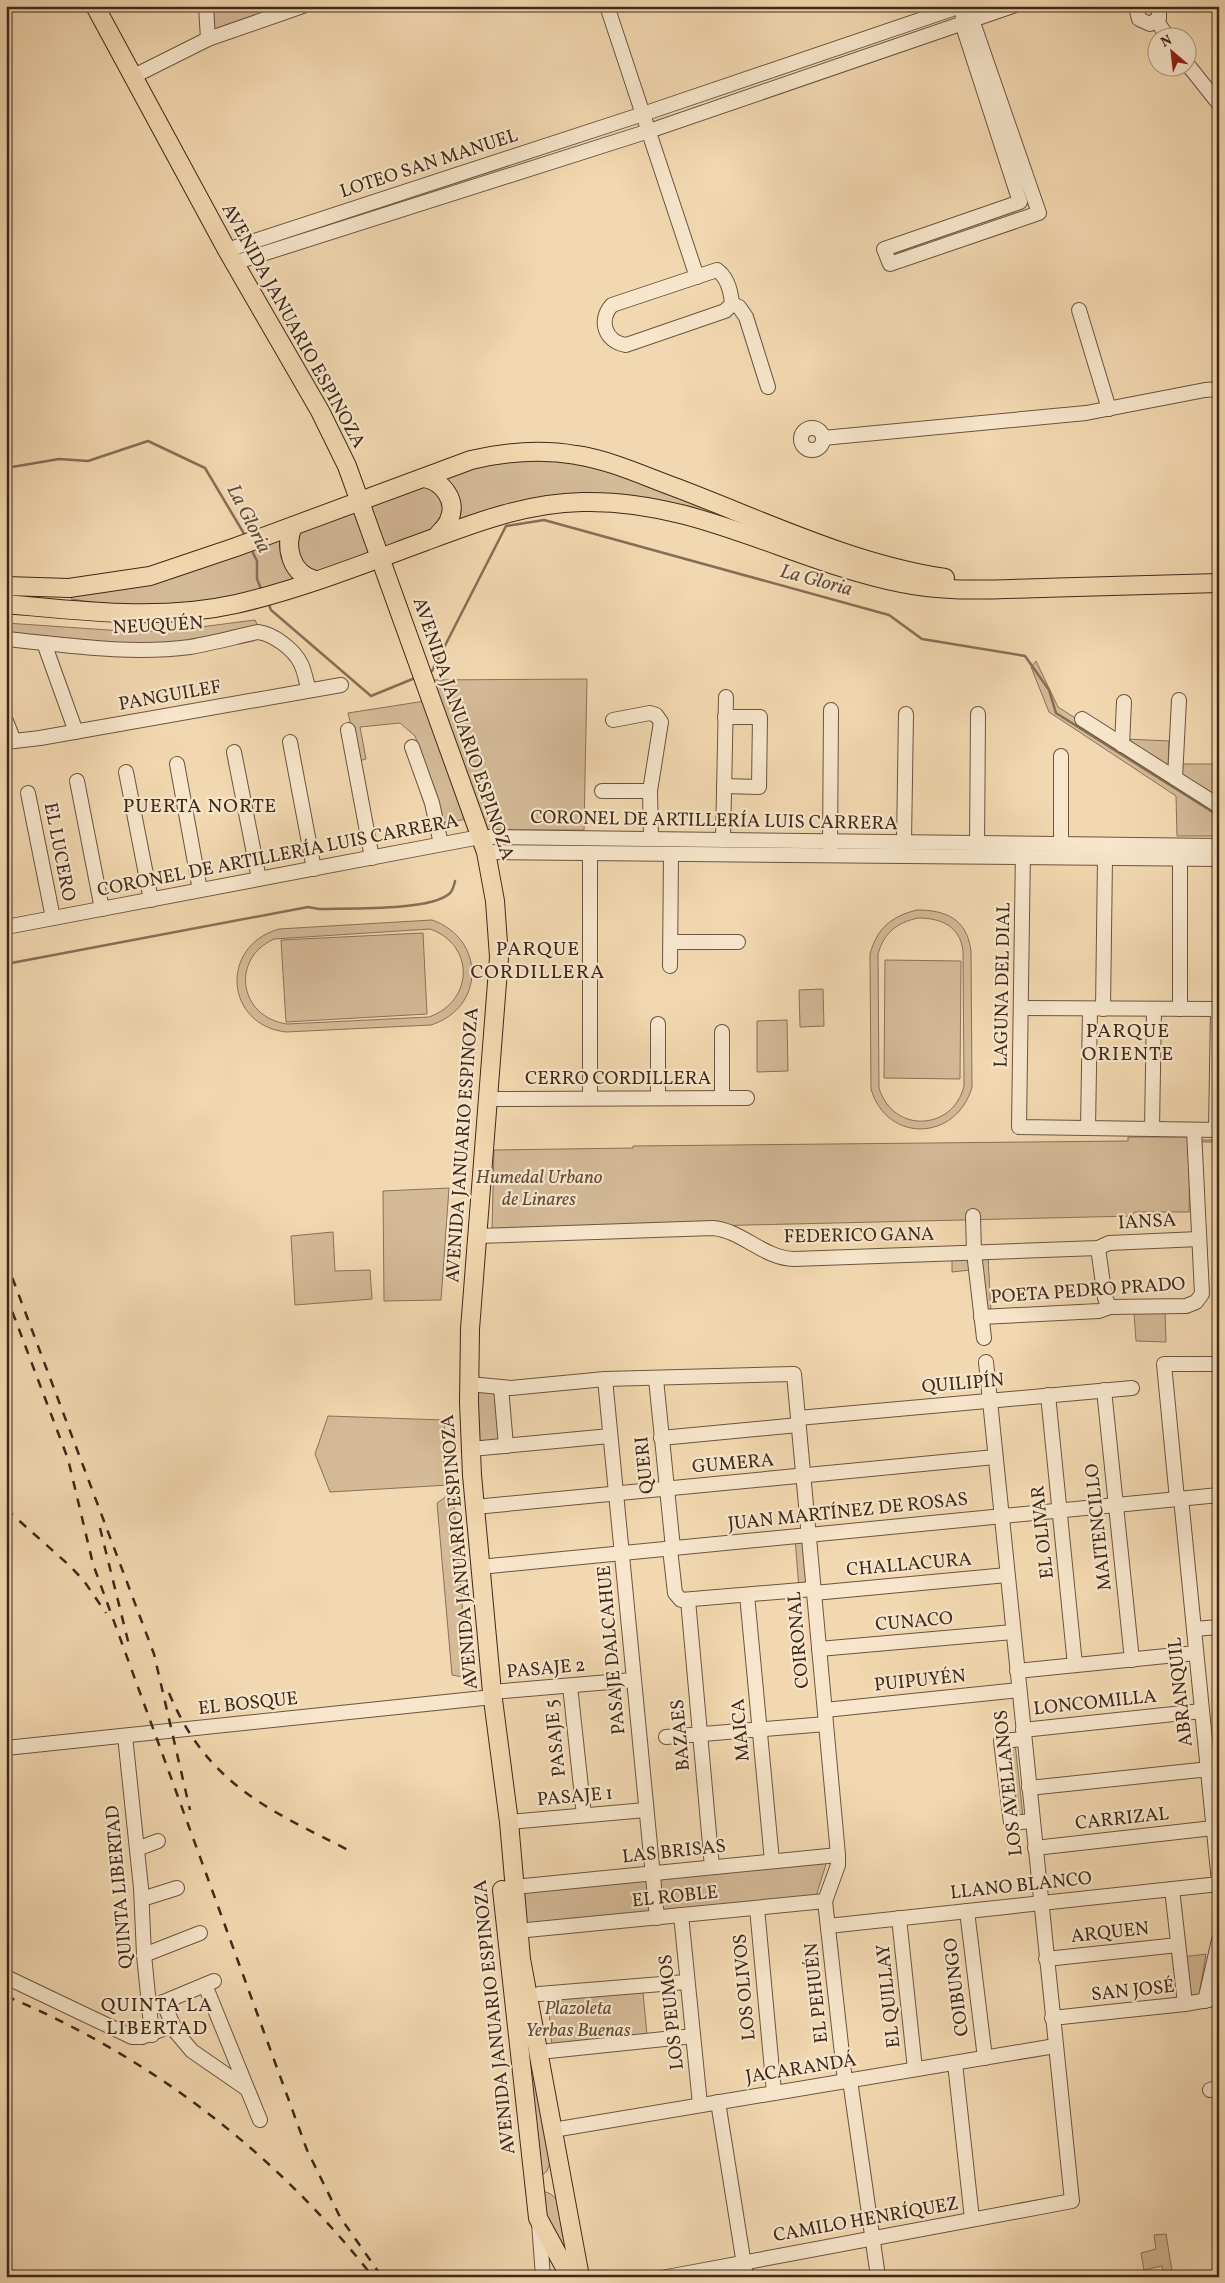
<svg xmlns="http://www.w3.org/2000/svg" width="1225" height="2283" font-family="Vollkorn,serif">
<rect width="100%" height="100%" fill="#f2d8b0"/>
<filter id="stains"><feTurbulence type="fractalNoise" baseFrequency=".004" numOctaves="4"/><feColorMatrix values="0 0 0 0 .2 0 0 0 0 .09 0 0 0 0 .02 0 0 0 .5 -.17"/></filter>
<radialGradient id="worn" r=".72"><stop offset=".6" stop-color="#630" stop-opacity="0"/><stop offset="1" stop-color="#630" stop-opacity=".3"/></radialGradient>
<g fill="#d4ba97" stroke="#8a7159" fill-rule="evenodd">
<polygon points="210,6 289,6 211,32"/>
<polygon points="530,458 596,464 720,509 713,514 613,495 596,494 560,497 518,503 467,516 348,561 264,590 212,603 119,606 71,599 73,592 448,471"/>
<polygon points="255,620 259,628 182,642 136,644 6,634 6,623 123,631 169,631"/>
<polygon points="1036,661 1058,707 1219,809 1219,836 1177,836 1176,796 1049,712 1031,667"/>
<polygon points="587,679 584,830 485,830 430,680"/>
<polygon points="425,701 468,819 441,823 435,790 415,736 400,723 360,727 366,759 359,761 348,713"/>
<polygon points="1126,739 1169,741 1168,770"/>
<polygon points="1179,764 1219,764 1219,797 1178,772"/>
<path d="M 917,910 C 946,910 967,919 971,951 L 972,1087 C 957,1141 887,1144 871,1089 L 870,954 C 877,928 892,916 917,910 ZM 918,918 C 941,918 960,926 963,951 L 964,1086 C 953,1131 893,1134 879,1088 L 878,954 C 884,933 896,923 918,918 Z"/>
<path d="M 432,920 C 486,939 485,1008 431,1025 L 286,1032 C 225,1025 219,946 279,929 ZM 430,929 C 475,945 474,1001 429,1017 L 287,1024 C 239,1017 230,959 274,939 Z"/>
<polygon points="423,933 427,1014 286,1022 281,940"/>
<polygon points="885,960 961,961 960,1079 884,1078"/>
<polygon points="823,989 824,1026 800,1027 799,990"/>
<polygon points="787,1020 788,1071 757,1072 757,1021"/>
<polygon points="1128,1137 1190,1137 1190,1140 1219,1140 1219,1142 1190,1142 1189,1212 1134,1212 1133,1216 492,1231 494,1150 633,1148 633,1146 1128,1141"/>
<polygon points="449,1188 441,1300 384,1301 383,1191"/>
<polygon points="333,1232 335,1271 370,1270 372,1299 295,1305 291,1236"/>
<polygon points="988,1256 991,1312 985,1312 978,1257"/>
<polygon points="970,1257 970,1270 952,1272 952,1258"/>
<polygon points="1165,1311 1166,1342 1136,1341 1134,1313"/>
<polygon points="472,1386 499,1390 503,1444 473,1445"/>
<polygon points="328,1416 444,1420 449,1485 330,1492 315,1454"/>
<polygon points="453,1492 468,1678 452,1675 437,1503"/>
<polygon points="806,1537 811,1587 799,1589 795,1538"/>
<polygon points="1005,1743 1015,1743 1023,1816 1013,1817"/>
<polygon points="827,1861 816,1896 526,1926 523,1892"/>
<polygon points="1206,1954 1199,1995 1187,1997 1183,1957"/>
<polygon points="643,1992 647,2035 552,2046 548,1998"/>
<polygon points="523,2005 552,2157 547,2171 539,2178"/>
<path d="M 540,2191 C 552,2192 555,2197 561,2207 L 575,2277 L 552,2235 Z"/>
<polygon points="1166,2234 1173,2277 1164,2277 1162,2266 1144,2270 1141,2253 1156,2249 1154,2235"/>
</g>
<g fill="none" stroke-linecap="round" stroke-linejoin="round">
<g stroke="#866e56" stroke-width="2.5">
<polyline points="6,468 59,459 88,461 148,441 205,468 246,537"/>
<polyline points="251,549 257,561 257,579 262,591"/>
<polyline points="268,602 271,610 371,696 415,678"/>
<polyline points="430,672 432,671 506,526 544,520 889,615 922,639 1025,656 1049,690 1056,713 1219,816"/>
<path d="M 6,964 L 308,907 L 319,909 C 347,908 429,911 449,894 C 453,891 454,886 455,881"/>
</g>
<defs>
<g id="minor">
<polyline points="206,6 208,39"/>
<polyline points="607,6 697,277"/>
<polyline points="1138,6 1137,11 1139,19 1150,24 1159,18 1159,6"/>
<polyline points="963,16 962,23 1020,202 884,249 890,264 1039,213 969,11"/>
<polyline points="1157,21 1168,38"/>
<polyline points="1188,65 1219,104"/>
<polyline points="132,77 208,39 303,6"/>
<polyline points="227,250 643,114 961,6"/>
<polyline points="234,263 649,131 1013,6"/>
<path d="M 717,270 C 727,277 731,292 732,304 L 725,311 L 626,345 C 605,342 598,320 612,305 Z"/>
<polyline points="732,304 739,307 746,317 768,387"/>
<polyline points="1079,310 1109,409"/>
<circle cx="812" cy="439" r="11"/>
<polyline points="823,438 1086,413 1205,390 1219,389"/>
<path d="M 6,639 C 66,645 130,655 190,647 C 213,643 235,637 258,632 C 273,634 294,649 301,664 C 305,672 306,682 309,690"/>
<polyline points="44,643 76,732"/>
<polyline points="1082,719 1219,806"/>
<polyline points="613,720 650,713 656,715 661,722 650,791 651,839"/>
<polyline points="6,721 14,741"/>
<polyline points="348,730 372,858"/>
<polyline points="6,742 40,738 341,685"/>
<polyline points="290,742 314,869"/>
<polyline points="1122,745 1124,702"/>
<polyline points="412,747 432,803 441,844"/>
<polyline points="234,752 259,879"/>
<polyline points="1061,756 1061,844"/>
<polyline points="177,764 200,890"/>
<polyline points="126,772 151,900"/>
<polyline points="1175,778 1179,700"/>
<polyline points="77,781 102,909"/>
<polyline points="724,786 759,787 760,717 725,717"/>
<polyline points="602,791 650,791"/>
<polyline points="28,793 53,918"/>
<polyline points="723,840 726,697"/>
<polyline points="904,842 906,714"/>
<polyline points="1023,849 1019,1127 1219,1130"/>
<polyline points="830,850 831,710"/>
<polyline points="977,851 978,714"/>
<polyline points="486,852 1219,859"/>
<polyline points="590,853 590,1098"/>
<polyline points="6,927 480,837 1219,846"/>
<polyline points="671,942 738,942"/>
<polyline points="670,966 671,854"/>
<polyline points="1021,1008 1219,1009"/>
<polyline points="1103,1009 1105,858"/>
<polyline points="1180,1009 1180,859"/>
<polyline points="722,1032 722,1097"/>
<polyline points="658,1098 658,1024"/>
<polyline points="489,1099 747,1098"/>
<polyline points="1088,1128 1090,1009"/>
<polyline points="1152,1129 1154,1009"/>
<polyline points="1216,1130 1218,1009"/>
<polyline points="973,1216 974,1252 984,1338"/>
<path d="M 477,1236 L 713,1228 C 743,1231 763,1258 794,1259 L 1098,1248 L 1109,1243 L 1199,1239"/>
<polyline points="1098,1248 1105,1298 1110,1307"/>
<polyline points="981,1317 1099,1311 1110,1307 1186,1306 1196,1302 1202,1294 1194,1130"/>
<polyline points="605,1379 657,1918"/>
<polyline points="656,1379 673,1548"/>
<polyline points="469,1384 511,1388 605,1379 794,1374 838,1855 838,1865 825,1901 845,2081"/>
<polyline points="501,1387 506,1446"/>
<polyline points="1104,1390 1132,1660"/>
<polyline points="1048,1395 1075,1665"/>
<polyline points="798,1418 1132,1388"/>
<polyline points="661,1438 798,1425"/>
<polyline points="471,1449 610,1436"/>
<polyline points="1181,1498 1219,1882"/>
<polyline points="1177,1499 1164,1364 1219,1364"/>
<polyline points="475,1507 995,1457"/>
<polyline points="670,1549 675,1593 681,1600 813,1589"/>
<polyline points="480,1567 1219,1495"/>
<polyline points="814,1593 1007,1575"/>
<polyline points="747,1595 772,1861"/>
<polyline points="688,1600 712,1867"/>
<polyline points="1194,1629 1219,1627"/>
<polyline points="819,1649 1013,1632"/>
<polyline points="1017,1671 1196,1653"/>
<polyline points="570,1686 584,1815"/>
<polyline points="492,1692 633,1680"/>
<polyline points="825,1710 1019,1690"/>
<polyline points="1023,1730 1202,1711"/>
<polyline points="125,1736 141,1888 144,1955 152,2035"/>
<polyline points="666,1737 826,1724"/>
<polyline points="1024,1739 1001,1741 1011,1823 1032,1821"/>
<polyline points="6,1748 493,1697"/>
<polyline points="1029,1788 1219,1768"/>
<polyline points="509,1822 646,1810"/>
<polyline points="1035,1848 1213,1828"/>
<polyline points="137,1849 158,1841"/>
<polyline points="514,1887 838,1855"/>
<polyline points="1172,1889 1185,2004"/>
<polyline points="142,1899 177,1888"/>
<polyline points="757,1908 774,2092"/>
<polyline points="967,1911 985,2058"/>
<polyline points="681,1915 700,2104"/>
<polyline points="899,1918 915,2069"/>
<polyline points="828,1926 1219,1884"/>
<polyline points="527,1930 825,1901"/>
<polyline points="144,1955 200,1933"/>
<polyline points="1046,1959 1178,1945"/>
<polyline points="6,1977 132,2037 142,2037 173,2025"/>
<polyline points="205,1985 260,2120"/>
<polyline points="539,1994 686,1982"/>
<polyline points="1205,2001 1219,1940"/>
<polyline points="163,2002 176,2032 192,2051 247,2089"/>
<polyline points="154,2006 214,1981"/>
<polyline points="1052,2018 1185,2004 1219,1998"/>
<polyline points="549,2051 693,2036"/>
<polyline points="955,2063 972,2219"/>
<polyline points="850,2080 878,2277"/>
<polyline points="1210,2090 1219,2087"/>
<polyline points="718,2102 746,2277"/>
<polyline points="553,2130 1055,2046"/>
<polyline points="539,2223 543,2277"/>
<polyline points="667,2277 1072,2201 986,1362"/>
</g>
<g id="major">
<polyline points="95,6 227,250 320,411 347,466 486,852 495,901 499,957 470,1329 469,1402 472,1475 492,1692 509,1822 521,1959 580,2277"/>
<path d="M 424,478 C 442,481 458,500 449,520 C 447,526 441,531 437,536"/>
<path d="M 293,526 C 284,547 291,574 315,580"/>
<path d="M 6,586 L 69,588 L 150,576 L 236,547 L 471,460 C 505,452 541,449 576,455 C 610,460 644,476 677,488 C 764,521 852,564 945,578"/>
<path d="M 6,604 C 83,611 160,621 236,604 C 301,589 363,564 426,541 C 477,522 527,503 582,502 C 697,499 791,561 901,583 C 948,593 996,589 1044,588 C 1102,586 1160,585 1219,583"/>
<polyline points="502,1890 538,2218 570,2277"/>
</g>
</defs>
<use href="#minor" stroke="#6c5440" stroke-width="16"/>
<use href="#major" stroke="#3f281b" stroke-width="20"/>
<use href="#minor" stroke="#f7e6cc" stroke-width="14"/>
<use href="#major" stroke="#f2d8b0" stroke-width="18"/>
<g stroke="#3f281b" stroke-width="2.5" stroke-dasharray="9 9" stroke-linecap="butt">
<polyline points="6,1261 154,1654 190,1810"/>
<polyline points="6,1295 68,1459 93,1564 307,2150 340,2217 382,2277"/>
<polyline points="6,1509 70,1566 84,1581 106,1613"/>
<polyline points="100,1528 129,1645"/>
<path d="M 169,1693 C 208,1786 270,1810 354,1853"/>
<path d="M 6,1996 C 151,2057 276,2153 373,2277"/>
</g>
</g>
<g text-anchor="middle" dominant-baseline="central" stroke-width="4.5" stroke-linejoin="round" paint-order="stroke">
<g font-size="19" fill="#3f281b" stroke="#f7e6cc">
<text transform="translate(429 164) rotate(-18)">LOTEO SAN MANUEL</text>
<text transform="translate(293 326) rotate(61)">AVENIDA JANUARIO ESPINOZA</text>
<text transform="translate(158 626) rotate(-3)">NEUQUÉN</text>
<text transform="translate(170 696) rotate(-10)">PANGUILEF</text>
<text transform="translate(463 729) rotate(71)">AVENIDA JANUARIO ESPINOZA</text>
<text transform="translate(714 821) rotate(1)">CORONEL DE ARTILLERÍA LUIS CARRERA</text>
<text transform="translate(59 852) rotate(79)">EL LUCERO</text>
<text transform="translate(278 856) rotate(-11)">CORONEL DE ARTILLERÍA LUIS CARRERA</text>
<text transform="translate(1003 985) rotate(-89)">LAGUNA DEL DIAL</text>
<text x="618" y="1079">CERRO CORDILLERA</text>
<text transform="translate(463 1145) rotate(-86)">AVENIDA JANUARIO ESPINOZA</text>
<text transform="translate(1147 1222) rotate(-3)">IANSA</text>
<text transform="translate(859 1236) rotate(-1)">FEDERICO GANA</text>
<text transform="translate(1088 1291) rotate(-4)">POETA PEDRO PRADO</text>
<text transform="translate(963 1384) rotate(-5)">QUILIPÍN</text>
<text transform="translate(733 1464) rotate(-5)">GUMERA</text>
<text transform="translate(645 1465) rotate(-96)">QUERI</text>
<text transform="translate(848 1512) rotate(-6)">JUAN MARTÍNEZ DE ROSAS</text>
<text transform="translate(1099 1527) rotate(-96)">MAITENCILLO</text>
<text transform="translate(1043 1532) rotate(-96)">EL OLIVAR</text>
<text transform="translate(460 1552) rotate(-95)">AVENIDA JANUARIO ESPINOZA</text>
<text transform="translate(909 1565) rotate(-5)">CHALLACURA</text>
<text transform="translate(914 1622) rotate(-5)">CUNACO</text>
<text transform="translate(799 1640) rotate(-95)">COIRONAL</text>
<text transform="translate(612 1650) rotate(-95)">PASAJE DALCAHUE</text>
<text transform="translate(546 1669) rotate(-5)">PASAJE 2</text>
<text transform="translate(920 1681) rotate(-6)">PUIPUYÉN</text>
<text transform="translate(1181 1692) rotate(-96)">ABRANQUIL</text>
<text transform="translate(1095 1703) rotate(-6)">LONCOMILLA</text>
<text transform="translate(248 1704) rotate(-6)">EL BOSQUE</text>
<text transform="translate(741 1730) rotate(-95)">MAICA</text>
<text transform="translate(681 1735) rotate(-95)">BAZAES</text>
<text transform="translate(556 1738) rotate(-96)">PASAJE 5</text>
<text transform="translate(1009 1783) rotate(-96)">LOS AVELLANOS</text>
<text transform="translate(575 1797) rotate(-5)">PASAJE 1</text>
<text transform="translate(1122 1819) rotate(-6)">CARRIZAL</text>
<text transform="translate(674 1852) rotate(-6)">LAS BRISAS</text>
<text transform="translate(1021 1886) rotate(-6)">LLANO BLANCO</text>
<text transform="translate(120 1887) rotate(-95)">QUINTA LIBERTAD</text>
<text transform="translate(675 1897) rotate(-6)">EL ROBLE</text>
<text transform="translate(1110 1933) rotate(-6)">ARQUEN</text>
<text transform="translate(745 1987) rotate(-95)">LOS OLIVOS</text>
<text transform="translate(957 1987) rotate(-97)">COIBUNGO</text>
<text transform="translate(1133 1991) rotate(-6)">SAN JOSÉ</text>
<text transform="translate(817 1993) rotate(-96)">EL PEHUÉN</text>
<text transform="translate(889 1996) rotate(-96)">EL QUILLAY</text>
<text transform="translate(672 2012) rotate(-96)">LOS PEUMOS</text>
<text transform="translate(495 2017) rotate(-96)">AVENIDA JANUARIO ESPINOZA</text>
<text transform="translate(801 2069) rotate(-9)">JACARANDÁ</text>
<text transform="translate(866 2220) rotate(-10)">CAMILO HENRÍQUEZ</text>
</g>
<g font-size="19" font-style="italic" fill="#644c3a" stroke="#f7e6cc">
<text x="539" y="1178">Humedal Urbano<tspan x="539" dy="22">de Linares</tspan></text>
<text x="578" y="2009">Plazoleta<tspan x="578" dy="22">Yerbas Buenas</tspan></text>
</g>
<g font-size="20" font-style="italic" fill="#624b38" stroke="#f7e6cc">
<text transform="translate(248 519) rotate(63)">La Gloria</text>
<text transform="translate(816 581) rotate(15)">La Gloria</text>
</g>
<g font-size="20" letter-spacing="1" fill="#3f281b" stroke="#f7e6cc">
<text x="200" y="807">PUERTA NORTE</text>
<text x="538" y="950">PARQUE<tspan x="538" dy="23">CORDILLERA</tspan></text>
<text x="1128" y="1032">PARQUE<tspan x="1128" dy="23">ORIENTE</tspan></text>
<text x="157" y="2006">QUINTA LA<tspan x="157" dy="23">LIBERTAD</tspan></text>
</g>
</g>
<rect width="1225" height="2283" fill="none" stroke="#f2d8b0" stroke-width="25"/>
<rect x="8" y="8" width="1210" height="2268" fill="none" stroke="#3f281b" stroke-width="2.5"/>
<rect x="12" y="12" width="1200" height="2258" fill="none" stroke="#3f281b"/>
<g transform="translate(1172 52) rotate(332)"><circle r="24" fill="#f7e6cc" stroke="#ad9a85"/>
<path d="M0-4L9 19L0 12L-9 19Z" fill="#8f2418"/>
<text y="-8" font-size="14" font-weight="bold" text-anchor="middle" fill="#3f281b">N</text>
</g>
<rect width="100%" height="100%" filter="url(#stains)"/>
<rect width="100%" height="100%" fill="url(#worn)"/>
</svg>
